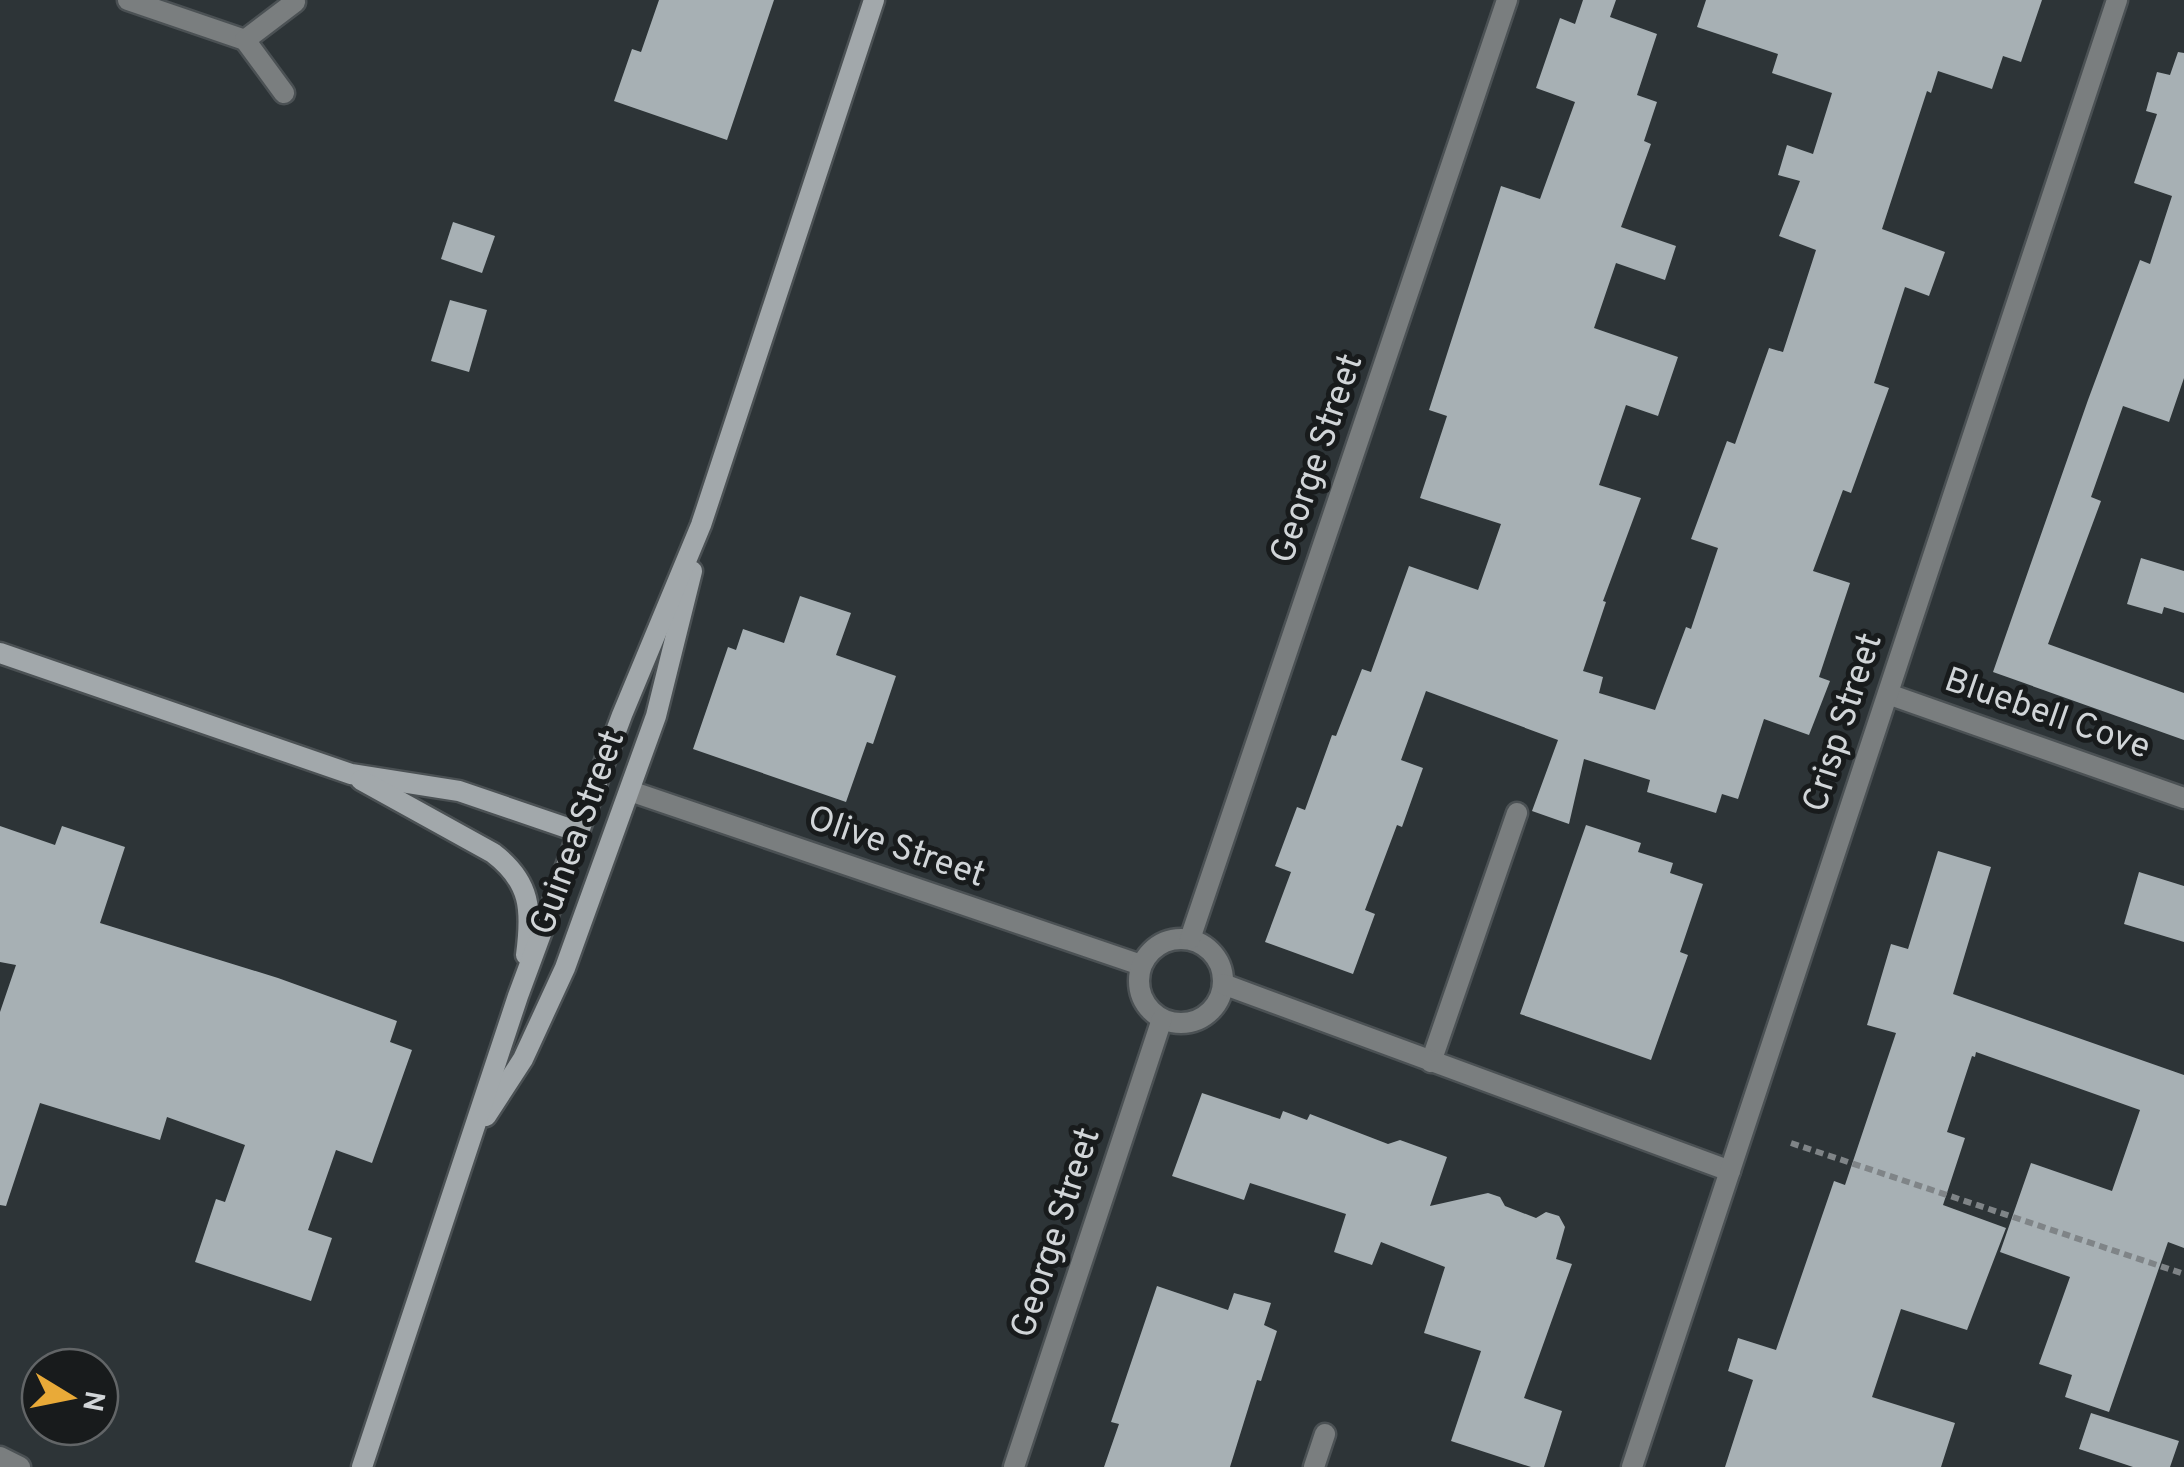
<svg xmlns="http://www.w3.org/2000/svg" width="2184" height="1467" font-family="Overpass,sans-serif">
<rect width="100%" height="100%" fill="#2d3437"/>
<g fill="#a7b0b4">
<polygon points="659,0 774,0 727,140 614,101 632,49 641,52"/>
<polygon points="1583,0 1616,0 1610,17 1657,34 1637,95 1657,102 1644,141 1651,144 1621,227 1676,246 1665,280 1616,263 1594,328 1678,357 1658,416 1626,405 1599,485 1641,498 1603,601 1606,602 1583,671 1603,677 1599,693 1655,710 1686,627 1691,629 1718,548 1691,539 1727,441 1735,444 1769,348 1783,352 1816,250 1779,236 1800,181 1778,175 1787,145 1813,154 1832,93 1772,73 1778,54 1697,27 1706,0 2042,0 2021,62 2003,56 1992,89 1938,71 1931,93 1927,91 1882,229 1945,252 1929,296 1905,287 1874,383 1889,388 1851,493 1843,490 1813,571 1850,583 1819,677 1830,681 1809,735 1764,719 1738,799 1722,794 1716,813 1647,792 1650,780 1584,759 1569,824 1532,811 1558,740 1426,691 1401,760 1423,768 1402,827 1397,825 1365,910 1375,914 1353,974 1265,942 1291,872 1275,866 1297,807 1305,810 1332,735 1336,736 1362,669 1371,672 1409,566 1478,590 1501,524 1420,498 1447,416 1429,410 1501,186 1540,199 1575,102 1536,88 1560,18 1575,24"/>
<polygon points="2178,52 2184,53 2184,378 2169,422 2123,406 2091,497 2101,501 2048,644 2184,693 2184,740 1993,672 2088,400 2140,260 2150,264 2172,196 2134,183 2157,114 2146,111 2157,72 2170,75"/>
<polygon points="453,222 495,236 482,273 441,259"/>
<polygon points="450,300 487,310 469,372 431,361"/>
<polygon points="2141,558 2184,571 2184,613 2164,607 2162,614 2127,604"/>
<polygon points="800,596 851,613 836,655 896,676 873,744 867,742 846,802 693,749 728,647 736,650 743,629 784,643"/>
<polygon points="1586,825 1641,843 1638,852 1673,863 1670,873 1703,884 1680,952 1688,955 1651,1060 1520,1014"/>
<polygon points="0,826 55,845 62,826 125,847 100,923 278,978 397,1021 390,1042 412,1050 372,1163 336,1150 308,1230 332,1238 311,1301 195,1262 216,1199 225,1202 245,1145 167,1117 160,1140 40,1103 6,1206 0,1205 0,1012 16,965 0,962"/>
<polygon points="1938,851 1991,867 1953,994 2184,1075 2184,1248 2168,1242 2109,1412 2065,1397 2072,1375 2039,1364 2070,1277 2000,1252 2031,1163 2112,1191 2140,1110 1976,1052 1975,1057 1972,1056 1947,1132 1965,1138 1943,1205 2006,1228 1967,1330 1901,1309 1872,1397 1955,1423 1941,1467 1725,1467 1753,1380 1728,1371 1738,1338 1776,1350 1834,1181 1845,1185 1896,1033 1867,1025 1891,944 1908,949"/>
<polygon points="2139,872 2184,886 2184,942 2124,924"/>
<polygon points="1202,1093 1280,1119 1283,1111 1307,1120 1310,1114 1388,1144 1400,1140 1447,1157 1430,1206 1488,1193 1500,1197 1505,1206 1536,1218 1546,1212 1559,1216 1565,1227 1556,1259 1572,1264 1524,1398 1562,1411 1544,1467 1531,1467 1451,1441 1481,1351 1424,1333 1445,1267 1381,1242 1372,1265 1334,1252 1346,1214 1250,1183 1244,1200 1172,1176"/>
<polygon points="1157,1286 1228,1310 1234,1293 1271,1303 1264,1325 1277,1331 1261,1381 1257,1380 1230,1467 1104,1467 1119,1424 1111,1422"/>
<polygon points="2091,1413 2179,1441 2170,1467 2133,1467 2079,1449"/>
</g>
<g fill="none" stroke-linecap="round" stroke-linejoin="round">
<defs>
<g id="lane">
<polyline points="1888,694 2184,798"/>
<polyline points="1431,1062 1517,813"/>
<polyline points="1314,1467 1325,1434"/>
</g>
<g id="street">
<polyline points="128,0 245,40"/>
<polyline points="284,93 245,40 295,2"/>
<polyline points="630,791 1141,965"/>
<circle cx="1181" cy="981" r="42"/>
<polyline points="1190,939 1507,0"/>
<polyline points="1223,984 1730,1171"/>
<polyline points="0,1457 20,1467"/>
<polyline points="1014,1467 1162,1019"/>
<polyline points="1632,1467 2117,0"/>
</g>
<g id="secondary">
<polyline points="0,653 351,774 459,791 579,832"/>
<path d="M 361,780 L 493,853 C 531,882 532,910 526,955"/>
<polyline points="486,1116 523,1059 565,968 656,716 692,571"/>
<polyline points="362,1467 518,996 622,715 701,525 874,0"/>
</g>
</defs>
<use href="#lane" stroke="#4b5154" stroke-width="25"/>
<use href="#street" stroke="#4b5154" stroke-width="25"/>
<use href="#secondary" stroke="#4b5154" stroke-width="25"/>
<polyline stroke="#7f8487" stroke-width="6" stroke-dasharray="8 5" stroke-linecap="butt" points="1791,1143 2184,1274"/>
<use href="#lane" stroke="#7a7e7f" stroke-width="20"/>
<use href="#street" stroke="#7a7e7f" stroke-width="20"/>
<use href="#secondary" stroke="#a2a8ab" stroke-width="20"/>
</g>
<g text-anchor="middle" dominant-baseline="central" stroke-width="10" stroke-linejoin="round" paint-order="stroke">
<g font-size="35" fill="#d1d5d8" stroke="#181b1c">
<text transform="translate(1318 459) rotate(-71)">George Street</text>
<text transform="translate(2047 715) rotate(19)">Bluebell Cove</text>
<text transform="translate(1844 723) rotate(-72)">Crisp Street</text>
<text transform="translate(579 833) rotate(-70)">Guinea Street</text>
<text transform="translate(896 848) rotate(19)">Olive Street</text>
<text transform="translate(1057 1233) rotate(-72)">George Street</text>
</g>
</g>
<g transform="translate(70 1397) rotate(100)"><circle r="48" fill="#181b1c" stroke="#626567" stroke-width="2.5"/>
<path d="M0-8L18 38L0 25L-18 38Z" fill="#e9aa38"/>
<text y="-15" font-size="28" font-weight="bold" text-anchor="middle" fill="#d1d5d8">N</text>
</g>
</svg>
